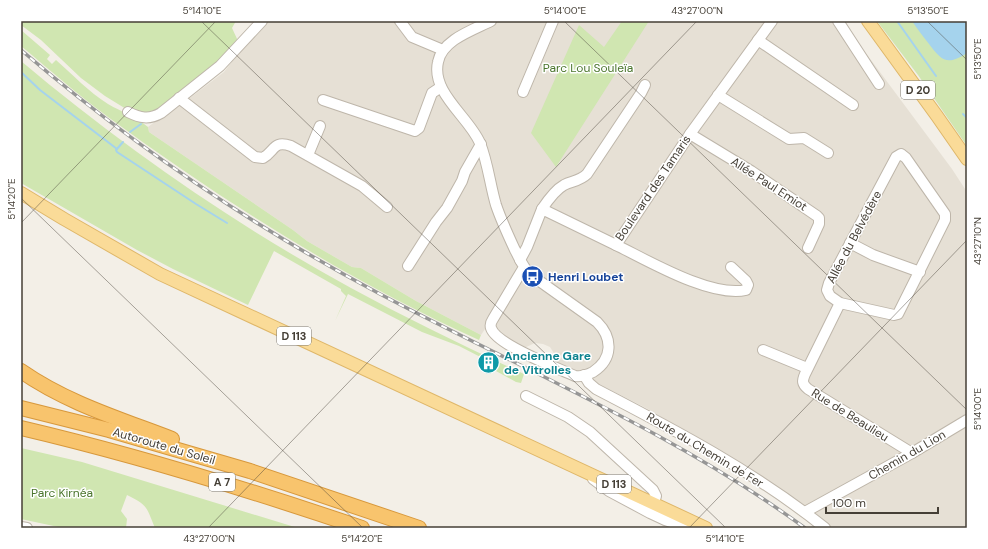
<svg xmlns="http://www.w3.org/2000/svg" width="988" height="549" font-family="'DM Sans',sans-serif">
<rect width="100%" height="100%" fill="#f3efe7"/>
<polygon fill="#e6e0d5" points="269,21 842,21 952,169 967,192 967,528 831,528 798,503 734,460 646,408 558,363 555,355 550,347 543,344 535,343 524,348 487,326 481,335 416,301 361,268 352,267 307,241 293,230 149,132 148,127 161,117 178,107 224,72 247,42"/>
<g fill="#d0e6b1">
<polygon points="21,21 236,21 232,28 238,41 223,59 157,113 131,112 105,96 81,78 41,40 21,25"/>
<polygon points="622,21 649,21 556,167 531,133 579,25 604,47"/>
<polygon points="877,21 967,21 967,146 918,75"/>
<path d="M 21,30 L 50,55 L 47,59 L 52,64 L 56,60 C 73,75 89,92 108,104 C 122,112 136,117 148,127 L 149,132 L 293,230 L 307,241 L 352,267 L 361,268 L 416,301 L 481,335 L 479,340 C 347,280 224,202 108,117 C 78,95 50,70 21,46 Z"/>
<path d="M 21,61 C 123,147 234,224 351,288 C 408,319 466,347 524,374 L 521,383 L 516,382 L 496,371 L 498,366 L 459,346 L 422,332 L 348,294 L 335,321 L 346,296 L 341,291 L 341,289 L 274,251 L 248,305 L 173,269 L 137,250 L 21,183 Z"/>
<path d="M 21,448 L 82,462 L 298,528 L 155,528 C 146,507 149,506 127,495 L 121,511 L 127,519 L 126,528 L 63,528 L 21,519 Z"/>
</g>
<path fill="#a5d3ed" d="M 912,21 L 967,21 L 967,53 C 947,66 942,61 929,44 C 923,36 917,29 912,21 Z"/>
<g fill="none" stroke-linecap="round" stroke-linejoin="round">
<g stroke="#a5d3ed" stroke-width="2">
<polyline points="897,21 936,76"/>
<polyline points="21,72 40,90 117,149"/>
<polyline points="963,114 967,118"/>
<polyline points="130,132 141,124"/>
<polyline points="123,142 116,150 117,152 196,204 227,223"/>
</g>
<defs>
<g id="minor">
<polyline points="400,21 412,37 443,50"/>
<path d="M 491,21 C 473,30 442,40 438,62 C 431,93 469,117 480,143 C 488,163 490,185 496,205 C 501,220 508,235 515,250 C 520,259 523,268 531,275 L 597,322 C 613,338 613,359 593,372 C 587,375 581,377 575,376 C 558,368 496,345 491,328 C 490,325 491,322 493,319 L 524,267"/>
<polyline points="838,21 879,84"/>
<polyline points="758,40 853,105"/>
<polyline points="523,92 553,21"/>
<polyline points="718,95 789,139 804,138 828,153"/>
<path d="M 179,98 L 255,157 L 263,158 C 275,151 273,140 291,146 L 362,186 L 387,207"/>
<polyline points="323,100 415,131 419,128 432,93 441,87"/>
<path d="M 128,112 C 140,118 149,120 161,113 L 220,66 L 262,21"/>
<polyline points="690,134 751,171 817,216 819,218 819,224 808,248"/>
<polygon points="901,154 906,158 945,214 945,220 898,314 894,315 840,303 830,296 827,290 829,283 896,157"/>
<polyline points="308,155 320,126"/>
<path d="M 542,209 C 548,200 555,190 564,185 C 572,181 580,181 587,174 L 641,93 L 645,85"/>
<polyline points="850,243 873,255 920,272"/>
<path d="M 616,245 C 647,260 711,298 746,290 L 748,285 L 746,281 L 731,267"/>
<polyline points="520,260 527,247 542,209 616,245 690,134 772,21"/>
<polyline points="408,266 436,222 447,208 462,181 465,172 481,144"/>
<path d="M 840,303 L 805,374 C 802,381 802,384 808,389 L 912,453"/>
<polyline points="763,350 807,368"/>
<path d="M 584,375 L 589,383 L 596,389 C 675,430 755,472 825,528"/>
<polyline points="526,396 568,417 590,432 653,490 656,496 654,503"/>
<polyline points="593,479 609,491 650,513 665,520 683,526 698,524"/>
<polyline points="805,512 912,453 967,420"/>
<polyline points="21,527 27,528"/>
</g>
<g id="major">
<polyline points="868,21 937,116 967,159"/>
<polyline points="21,193 64,219 160,274 706,528"/>
</g>
<g id="highway">
<path d="M 21,371 C 67,403 120,419 172,439"/>
<polyline points="21,408 109,430 250,471 419,528"/>
<path d="M 21,428 C 136,455 250,490 362,528"/>
</g>
</defs>
<use href="#minor" stroke="#beb6aa" stroke-width="12"/>
<use href="#major" stroke="#dfb769" stroke-width="14"/>
<use href="#highway" stroke="#d7983c" stroke-width="16"/>
<use href="#minor" stroke="#fff" stroke-width="10"/>
<use href="#major" stroke="#fadb98" stroke-width="12"/>
<use href="#highway" stroke="#f8c46d" stroke-width="14"/>
<defs>
<path id="rail" d="M 21,50 C 131,144 252,226 380,294 C 523,370 674,432 805,528"/>
</defs>
<use href="#rail" stroke="#969696" stroke-width="3.5"/>
<use href="#rail" stroke="#fff" stroke-width="2" stroke-dasharray="6" stroke-linecap="butt"/>
</g>
<path fill="none" stroke="#453f36" stroke-width="1" stroke-opacity="0.45" d="M 201,21 L 726,528M 564,21 L 967,410M 927,21 L 967,60M 21,198 L 363,528M 21,223 L 216,21M 208,528 L 697,21M 689,528 L 967,240"/>
<defs>
<symbol id="bus-disc" viewBox="-11 -11 22 22"><circle r="9.5" fill="#1a4fb4" stroke="#fff"/><path d="M-5-6H5V4H4V6H2V4H-2V6H-4V4H-5ZM-3.5-4V0h7V-4ZM-3.5 1.2v1.5H-2V1.2ZM2 1.2v1.5H3.5V1.2Z" fill="#fff"/></symbol>
<symbol id="building-disc" viewBox="-11 -11 22 22"><circle r="9.5" fill="#0f9aa8" stroke="#fff"/><path d="M-4-6H4V6H1V3H-1V6H-4ZM-2.5-4.3h1.7v1.8h-1.7ZM.8-4.3h1.7v1.8H.8ZM-2.5-1h1.7V.8h-1.7ZM.8-1h1.7V.8H.8Z" fill="#fff"/></symbol>
</defs>
<g fill-rule="evenodd">
<use href="#bus-disc" x="520" y="264" width="25" height="25"/>
<use href="#building-disc" x="476" y="350" width="25" height="25"/>
</g>
<g text-anchor="middle" dominant-baseline="central" stroke-width="3" stroke-linejoin="round" paint-order="stroke">
<g fill="#fff" stroke="#7d7972" stroke-width="1">
<rect x="901" y="81" width="34" height="18" rx="3"/>
<rect x="277" y="327" width="34" height="18" rx="3"/>
<rect x="209" y="473" width="26" height="18" rx="3"/>
<rect x="597" y="475" width="34" height="18" rx="3"/>
</g>
<g font-size="11" font-weight="bold" fill="#453f36">
<text x="918" y="90">D 20</text>
<text x="294" y="336">D 113</text>
<text x="222" y="482">A 7</text>
<text x="614" y="484">D 113</text>
</g>
<g font-size="12" fill="#4a752c" stroke="#fff">
<text x="588" y="68">Parc Lou Souleïa</text>
<text x="62" y="493">Parc Kirnéa</text>
</g>
<g font-size="12" fill="#453f36" stroke="#fff">
<text transform="translate(769 184) rotate(33)">Allée Paul Emiot</text>
<text transform="translate(653 188) rotate(-56)">Boulevard des Tamaris</text>
<text transform="translate(854 237) rotate(-62)">Allée du Belvédère</text>
<text transform="translate(850 415) rotate(32)">Rue de Beaulieu</text>
<text transform="translate(164 446) rotate(16)">Autoroute du Soleil</text>
<text transform="translate(705 450) rotate(31)">Route du Chemin de Fer</text>
<text transform="translate(907 455) rotate(-30)">Chemin du Lion</text>
</g>
<g font-size="12" font-weight="bold" fill="#164399" stroke="#fff" text-anchor="start">
<text x="548" y="277">Henri Loubet</text>
</g>
<g font-size="12" font-weight="bold" fill="#0d838f" stroke="#fff" text-anchor="start">
<text x="504" y="356">Ancienne Gare<tspan x="504" dy="14">de Vitrolles</tspan></text>
</g>
</g>
<rect width="988" height="549" fill="none" stroke="#ffffff" stroke-width="44"/>
<path d="M826 507v6h112v-6" fill="none" stroke="#453f36" stroke-width="2"/>
<text x="832" y="507" font-size="12" fill="#453f36" stroke="#ffffff" stroke-width="3" paint-order="stroke">100 m</text>
<rect x="22" y="22" width="944" height="505" fill="none" stroke="#453f36" stroke-width="1.5"/>
<g font-size="10" text-anchor="middle" fill="#453f36">
<text x="202" y="14">5°14'10"E</text>
<text x="565" y="14">5°14'00"E</text>
<text x="697" y="14">43°27'00"N</text>
<text x="928" y="14">5°13'50"E</text>
<text transform="translate(977 59) rotate(-90)" y="4">5°13'50"E</text>
<text transform="translate(11 199) rotate(-90)" y="4">5°14'20"E</text>
<text transform="translate(977 241) rotate(-90)" y="4">43°27'10"N</text>
<text transform="translate(977 409) rotate(-90)" y="4">5°14'00"E</text>
<text x="209" y="542">43°27'00"N</text>
<text x="362" y="542">5°14'20"E</text>
<text x="725" y="542">5°14'10"E</text>
</g>
</svg>
